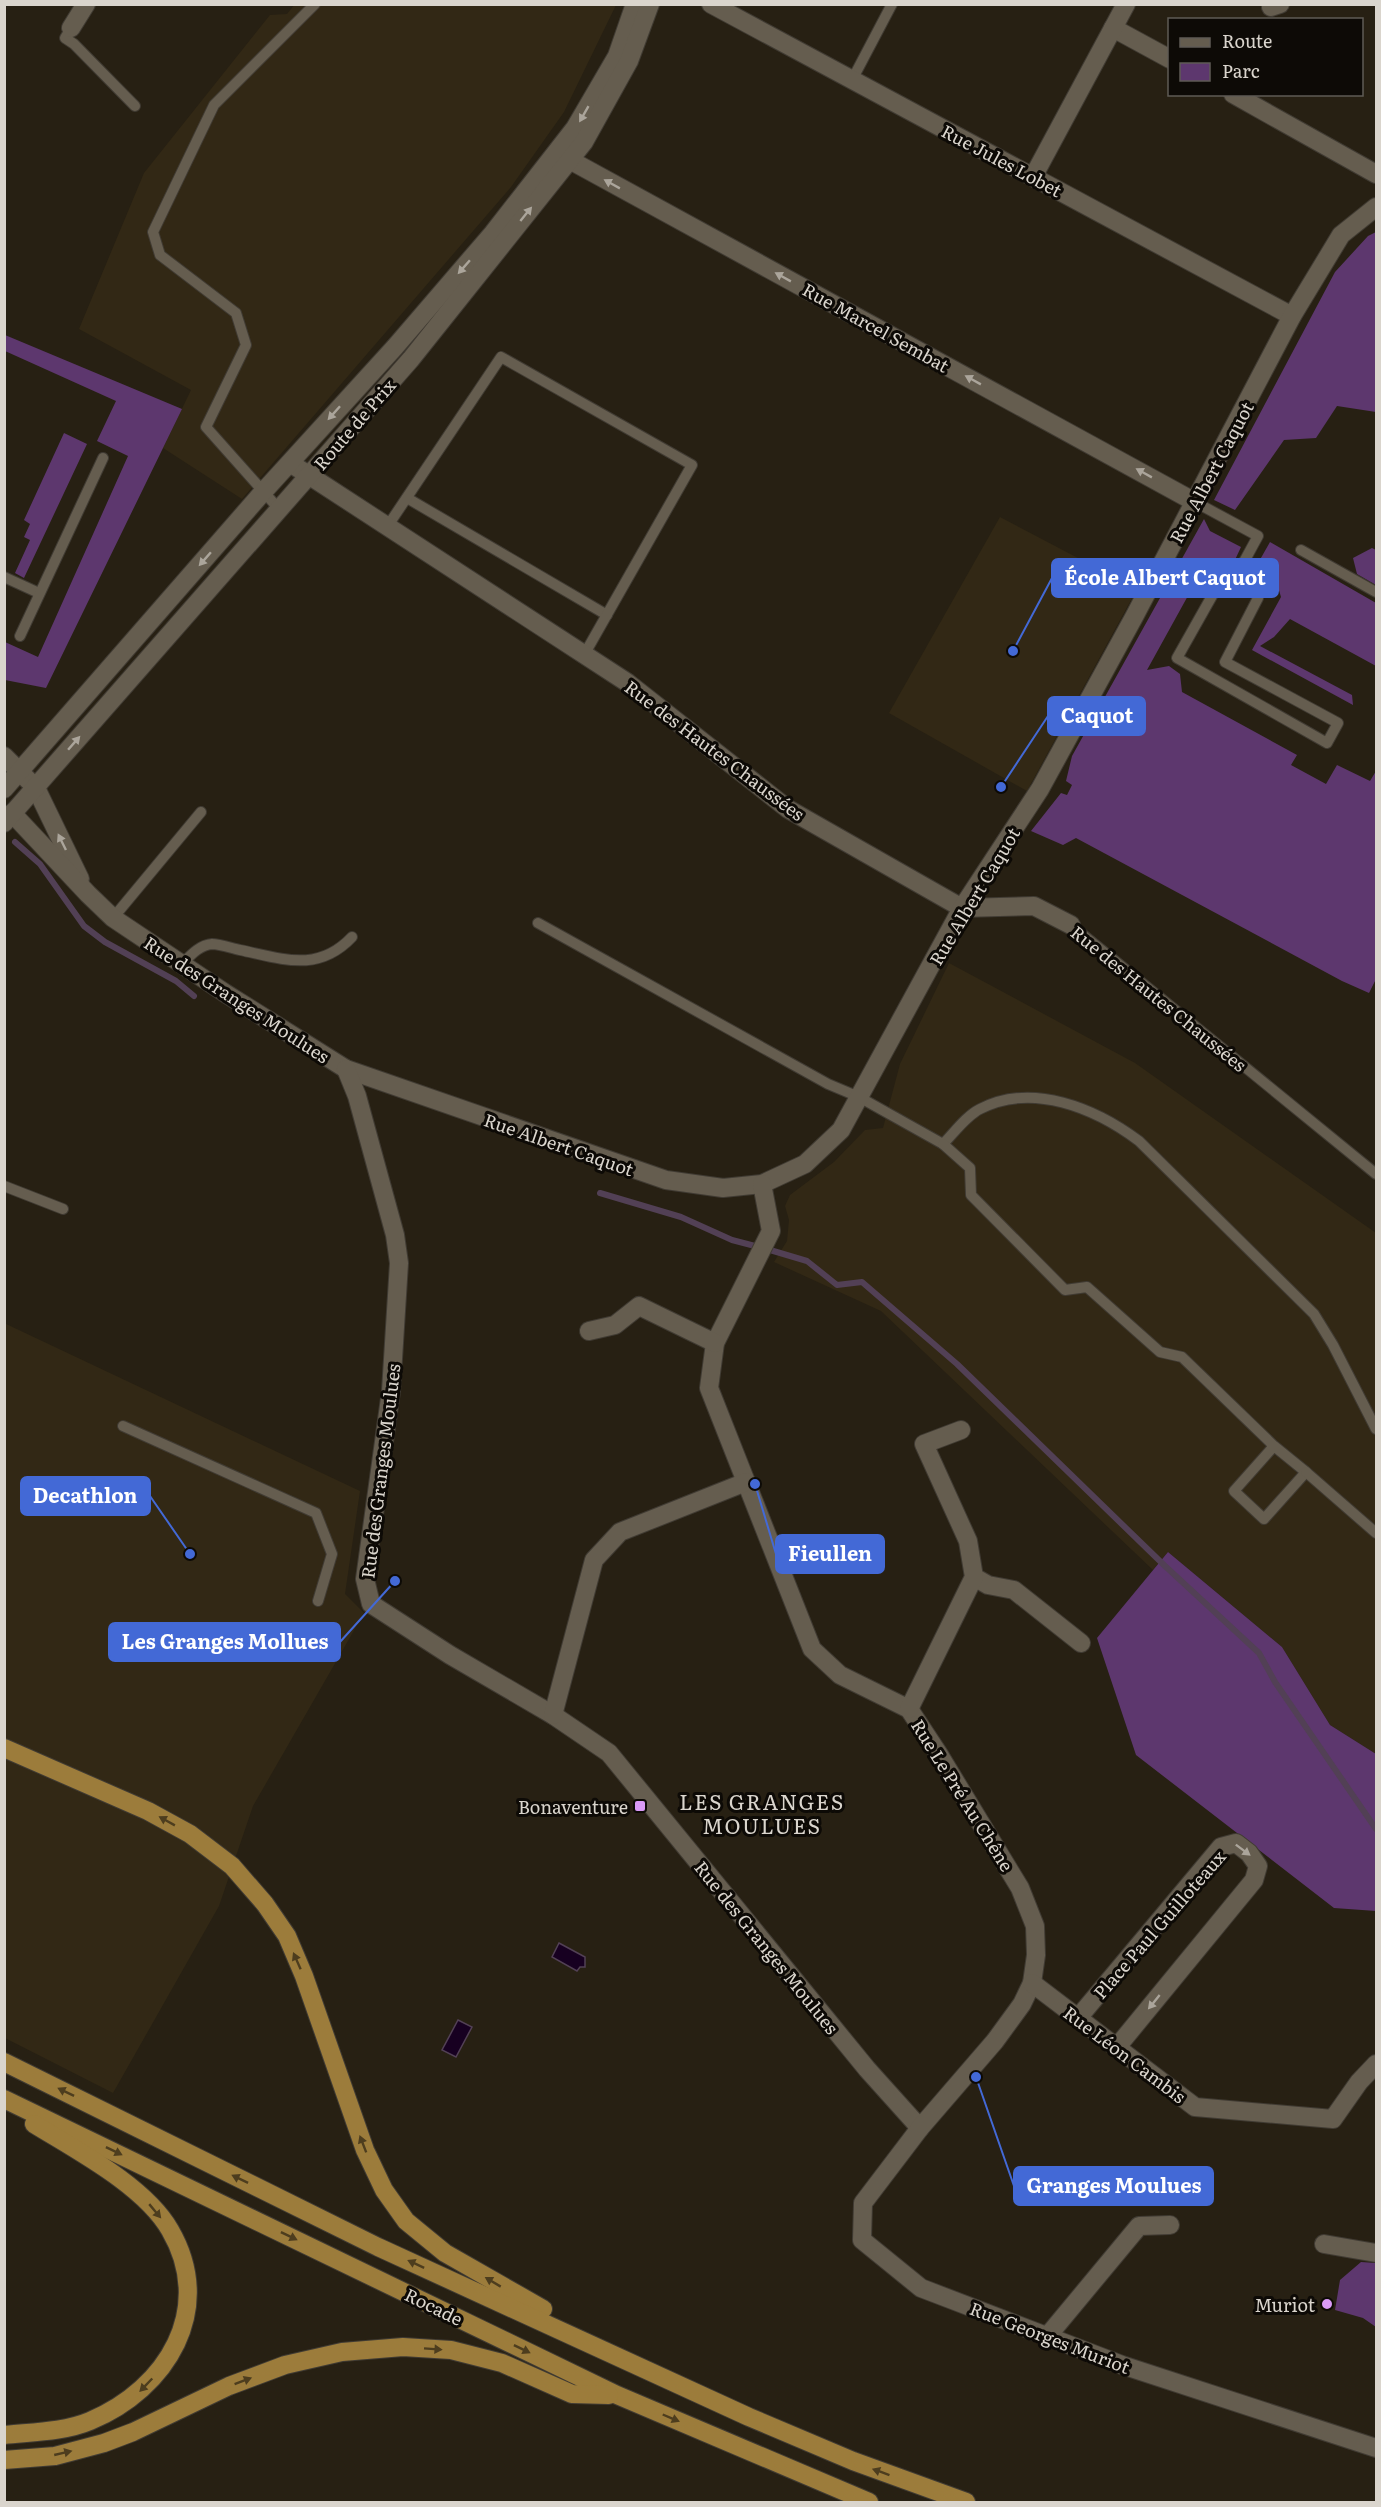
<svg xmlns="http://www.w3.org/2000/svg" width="1381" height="2507" font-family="Literata,serif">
<rect width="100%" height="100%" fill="#272013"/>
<g fill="#322815">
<polygon points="295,4 616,5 564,112 511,187 242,499 163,448 191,390 79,329 144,173 270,15 287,14"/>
<polygon points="1000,517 1137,589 1027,791 889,713"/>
<polygon points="949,963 1135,1063 1376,1233 1376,1754 1330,1725 1282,1647 1168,1552 1153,1570 881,1311 774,1262 787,1241 789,1220 785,1206 790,1195 834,1162 865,1130 883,1128 900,1064"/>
<polygon points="4,1323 360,1491 345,1594 364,1613 253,1806 219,1906 113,2093 5,2038"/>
</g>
<g fill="#5d376e">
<polygon points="1376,232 1376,412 1337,406 1316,438 1284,440 1235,510 1214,500 1335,272 1368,236"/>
<polygon points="5,335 182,409 46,688 5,680 5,642 38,657 128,456 97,441 116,401 5,351"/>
<polygon points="64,433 87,444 24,578 15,573 30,540 24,537 30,524 24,520"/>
<polygon points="1204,519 1210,531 1241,547 1234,562 1200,574 1147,670 1169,666 1180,674 1182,692 1297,755 1291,765 1326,784 1337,765 1370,781 1376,771 1376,979 1369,993 1342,981 1076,838 1063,845 1031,831 1061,793 1067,795 1072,785 1066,781 1072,756"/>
<polygon points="1270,542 1376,603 1376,666 1290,619 1274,637 1260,646 1352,695 1353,705 1252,650 1281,597 1278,587 1260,593 1253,572"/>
<polygon points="1372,548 1376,550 1376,585 1357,574 1353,558"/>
<polygon points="1168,1552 1282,1647 1330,1725 1376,1754 1376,1911 1334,1908 1136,1755 1097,1638"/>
<polygon points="1361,2262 1376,2263 1376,2327 1363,2318 1335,2310 1340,2280"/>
</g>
<g fill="#170021" stroke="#524055" stroke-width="1.5">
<polygon points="559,1943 585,1957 585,1967 580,1967 577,1971 552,1957"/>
<polygon points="458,2020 472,2027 456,2057 442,2050"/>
</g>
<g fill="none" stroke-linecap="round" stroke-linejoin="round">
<g stroke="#524055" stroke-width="6">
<polyline points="15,842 40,864 84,926 105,942 176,981 194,996"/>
<polyline points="600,1193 681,1217 732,1240 755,1246"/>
<polyline points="770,1250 807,1261 837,1285 862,1282 957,1364 1165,1566 1259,1653 1275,1682 1376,1829"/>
</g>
<defs>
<g id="service">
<polyline points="71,28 65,38 74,44 135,106"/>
<polyline points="852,80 892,4"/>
<polyline points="407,498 607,615"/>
<polyline points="1195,502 1258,536 1246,558 1258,598 1225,662 1338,723 1327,743 1177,658 1221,580 1239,570 1246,558"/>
<polyline points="279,509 206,427 246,345 236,313 160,255 153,232 214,105 315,4"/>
<polyline points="387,527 501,357 692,465 584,655"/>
<polyline points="1301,550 1376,592"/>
<polyline points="4,577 39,593"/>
<polyline points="20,636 103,458"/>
<polyline points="113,918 201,812"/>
<path d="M 538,923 L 828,1084 L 859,1097 L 943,1144 C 954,1133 966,1116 980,1109 C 1032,1082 1095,1108 1139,1141 L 1314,1314 L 1333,1345 L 1376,1429"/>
<polyline points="1071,925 1376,1174"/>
<path d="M 182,964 C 190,956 199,945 212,944 C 220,944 231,948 240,950 C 283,959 318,973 352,937"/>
<polyline points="943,1144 970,1168 971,1195 1065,1290 1087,1287 1160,1352 1182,1357 1274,1446 1234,1491 1264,1519 1306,1472 1274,1446"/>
<polyline points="4,1186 63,1209"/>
<polyline points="123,1426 316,1513 332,1554 318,1601"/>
<polyline points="1306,1472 1376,1533"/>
</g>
<g id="minor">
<polyline points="711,4 1292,316"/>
<polyline points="1271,7 1280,4"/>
<polyline points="71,28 86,4"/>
<polyline points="1113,28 1170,59"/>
<polyline points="1233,94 1376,174"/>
<polyline points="557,153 1195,502"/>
<polyline points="1033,177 1126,4"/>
<polyline points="290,463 628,683 788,809 962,908 1034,906 1071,925"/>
<polyline points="36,788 80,879"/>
<polyline points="12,813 88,894 113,918 225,993 346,1069 666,1180 723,1188 762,1184 805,1164 841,1130 962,908 1040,789 1134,617 1292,316 1341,235 1376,207"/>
<polyline points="346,1069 357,1096 395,1235 399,1263 391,1391 365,1579 371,1604 450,1655 553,1715 609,1753 867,2069 920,2128"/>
<polyline points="762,1184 771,1231 715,1343 709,1388 812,1649 840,1675 909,1709 938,1753 1020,1888 1035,1926 1036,1955 1032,1983 1022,2004 995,2041 920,2128 863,2203 862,2240 921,2288 1122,2365 1376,2448"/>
<polyline points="589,1331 615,1325 639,1306 715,1343"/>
<polyline points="974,1577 988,1585 1014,1590 1081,1643"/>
<polyline points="909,1709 974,1577 968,1541 924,1444 961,1430"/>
<polyline points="553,1715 594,1560 620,1532 746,1482"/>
<polyline points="1032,1983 1195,2107 1333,2119 1359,2082 1376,2064"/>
<polyline points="1078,2018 1221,1847 1236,1843 1249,1853 1258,1866 1254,1880 1117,2047"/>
<polyline points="1324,2244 1376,2253"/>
<polyline points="1046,2338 1139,2226 1170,2225"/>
</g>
<polyline id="tertiary" points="4,756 36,788"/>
<g id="secondary">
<polyline points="4,789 263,492 395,347 493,233 575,128 617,56 635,4"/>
<polyline points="4,823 411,359 584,142 629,61 650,4"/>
</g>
<g id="trunk">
<polyline points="4,1748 148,1811 190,1834 232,1866 265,1904 287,1936 304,1976 365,2150 384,2190 406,2221 445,2253 543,2309"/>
<polyline points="4,2062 378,2247 749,2417 853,2461 966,2502"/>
<polyline points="4,2099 617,2395 869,2502"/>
<path d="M 4,2435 C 32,2432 64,2432 90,2421 C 167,2389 216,2309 170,2230 C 145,2186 76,2150 34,2124"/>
<polyline points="4,2460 55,2456 104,2443 133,2432 229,2386 285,2365 342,2352 403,2347 451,2350 502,2363 572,2394 609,2395"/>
</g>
</defs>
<use href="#service" stroke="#403b33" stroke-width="12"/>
<use href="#minor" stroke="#403b33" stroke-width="20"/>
<use href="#tertiary" stroke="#403b33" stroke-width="20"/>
<use href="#secondary" stroke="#403b33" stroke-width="20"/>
<use href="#trunk" stroke="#403b33" stroke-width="20"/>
<use href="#service" stroke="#655d4f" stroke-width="10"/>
<use href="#minor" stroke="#655d4f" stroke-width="18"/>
<use href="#tertiary" stroke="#655d4f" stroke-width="18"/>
<use href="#secondary" stroke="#655d4f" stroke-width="18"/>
<use href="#trunk" stroke="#9c7c3b" stroke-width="18"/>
</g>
<defs><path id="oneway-solid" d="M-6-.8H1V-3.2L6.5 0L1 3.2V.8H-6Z" transform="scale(1.5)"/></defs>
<g fill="#aba59b">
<use href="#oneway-solid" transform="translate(584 114) rotate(120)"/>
<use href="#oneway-solid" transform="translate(612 184) rotate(-151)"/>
<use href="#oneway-solid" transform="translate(526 214) rotate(-51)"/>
<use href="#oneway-solid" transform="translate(464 267) rotate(131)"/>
<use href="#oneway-solid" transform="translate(783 277) rotate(-151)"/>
<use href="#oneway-solid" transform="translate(973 380) rotate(-151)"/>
<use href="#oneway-solid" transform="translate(334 413) rotate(132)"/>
<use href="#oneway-solid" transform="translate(1144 473) rotate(-151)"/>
<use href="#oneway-solid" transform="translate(205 559) rotate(131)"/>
<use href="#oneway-solid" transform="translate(74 743) rotate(-49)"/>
<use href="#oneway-solid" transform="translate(62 842) rotate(-116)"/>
<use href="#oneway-solid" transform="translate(1243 1850) rotate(37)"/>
<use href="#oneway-solid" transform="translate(1154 2002) rotate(129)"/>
</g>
<g fill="#4d3d1e">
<use href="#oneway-solid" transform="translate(167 1821) rotate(-151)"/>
<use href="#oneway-solid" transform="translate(297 1961) rotate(-114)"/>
<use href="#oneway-solid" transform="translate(66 2092) rotate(-154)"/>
<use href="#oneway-solid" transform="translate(363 2144) rotate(-111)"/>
<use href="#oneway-solid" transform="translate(114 2151) rotate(26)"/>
<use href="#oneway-solid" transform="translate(240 2179) rotate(-154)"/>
<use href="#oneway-solid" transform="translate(155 2211) rotate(50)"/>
<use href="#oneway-solid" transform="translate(289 2236) rotate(26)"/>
<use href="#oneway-solid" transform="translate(416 2264) rotate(-155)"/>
<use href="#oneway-solid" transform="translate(493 2282) rotate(-149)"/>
<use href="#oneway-solid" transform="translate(433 2349) rotate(4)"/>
<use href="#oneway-solid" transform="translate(522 2349) rotate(26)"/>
<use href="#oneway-solid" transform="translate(243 2381) rotate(-21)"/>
<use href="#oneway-solid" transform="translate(146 2385) rotate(134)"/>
<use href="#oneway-solid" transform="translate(671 2418) rotate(23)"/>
<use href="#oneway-solid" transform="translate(63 2453) rotate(-13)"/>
<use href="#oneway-solid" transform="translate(881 2472) rotate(-160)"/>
</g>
<g fill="#da9af7" stroke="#0d0a06" stroke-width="2">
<rect x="634" y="1800" width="12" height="12" rx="3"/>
<circle cx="1327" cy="2304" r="6"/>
</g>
<g text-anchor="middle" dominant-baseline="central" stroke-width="6" stroke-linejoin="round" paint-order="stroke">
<g font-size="18" fill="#dad5cd" stroke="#0d0a06">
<text transform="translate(1002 160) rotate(28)">Rue Jules Lobet</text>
<text transform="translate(876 327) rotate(29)">Rue Marcel Sembat</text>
<text transform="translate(354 424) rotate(-49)">Route de Prix</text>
<text transform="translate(1211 472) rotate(-62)">Rue Albert Caquot</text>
<text transform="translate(715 750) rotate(37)">Rue des Hautes Chaussées</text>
<text transform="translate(974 896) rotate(-59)">Rue Albert Caquot</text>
<text transform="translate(1159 998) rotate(39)">Rue des Hautes Chaussées</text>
<text transform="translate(237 999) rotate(33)">Rue des Granges Moulues</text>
<text transform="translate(559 1144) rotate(19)">Rue Albert Caquot</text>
<text transform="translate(380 1471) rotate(-83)">Rue des Granges Moulues</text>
<text transform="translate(963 1795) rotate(58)">Rue Le Pré Au Chêne</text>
<text transform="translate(1159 1924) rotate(-49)">Place Paul Guilloteaux</text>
<text transform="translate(767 1947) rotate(51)">Rue des Granges Moulues</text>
<text transform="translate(1125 2054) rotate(37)">Rue Léon Cambis</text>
<text transform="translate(434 2306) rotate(26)">Rocade</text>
<text transform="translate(1050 2337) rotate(21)">Rue Georges Muriot</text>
</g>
<g font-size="18" fill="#dad5cd" stroke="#0d0a06" text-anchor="end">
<text x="628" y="1806">Bonaventure</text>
<text x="1315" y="2304">Muriot</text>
</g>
<g font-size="21" letter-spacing="1.5" fill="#dad5cd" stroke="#0d0a06">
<text x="762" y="1800">LES GRANGES<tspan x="762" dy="24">MOULUES</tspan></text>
</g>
</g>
<path fill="none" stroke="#4369d6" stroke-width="2" d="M1013 651L1052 578M1001 787L1048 716M190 1554L150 1496M755 1484L776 1554M395 1581L340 1642M976 2077L1014 2186"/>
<g fill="#4369d6" stroke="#0d0a06" stroke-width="2">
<circle cx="1013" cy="651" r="6"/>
<circle cx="1001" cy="787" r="6"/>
<circle cx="190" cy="1554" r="6"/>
<circle cx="755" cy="1484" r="6"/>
<circle cx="395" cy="1581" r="6"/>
<circle cx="976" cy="2077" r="6"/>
</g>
<g fill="#4369d6" stroke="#4369d6" stroke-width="2">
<rect x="1052" y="559" width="226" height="38" rx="6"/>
<rect x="1048" y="697" width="97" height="38" rx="6"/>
<rect x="21" y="1477" width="129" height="38" rx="6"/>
<rect x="776" y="1535" width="108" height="38" rx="6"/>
<rect x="109" y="1623" width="231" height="38" rx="6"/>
<rect x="1014" y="2167" width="199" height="38" rx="6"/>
</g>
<g font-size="20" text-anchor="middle" font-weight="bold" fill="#fff">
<text x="1165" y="585">École Albert Caquot</text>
<text x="1097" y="723">Caquot</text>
<text x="85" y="1503">Decathlon</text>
<text x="830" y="1561">Fieullen</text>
<text x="225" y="1649">Les Granges Mollues</text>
<text x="1114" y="2193">Granges Moulues</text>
</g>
<rect width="1381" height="2507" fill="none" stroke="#dad5cd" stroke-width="12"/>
<rect x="1168" y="18" width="195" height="78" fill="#0d0a06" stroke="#5f5b56" stroke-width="1.5"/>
<rect x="1180" y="38" width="30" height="9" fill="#655d4f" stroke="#5f5b56" stroke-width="1.5"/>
<text x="1222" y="48" font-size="18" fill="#dad5cd">Route</text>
<rect x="1180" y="63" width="30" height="18" fill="#5d376e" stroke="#5f5b56" stroke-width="1.5"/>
<text x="1222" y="78" font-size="18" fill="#dad5cd">Parc</text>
</svg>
